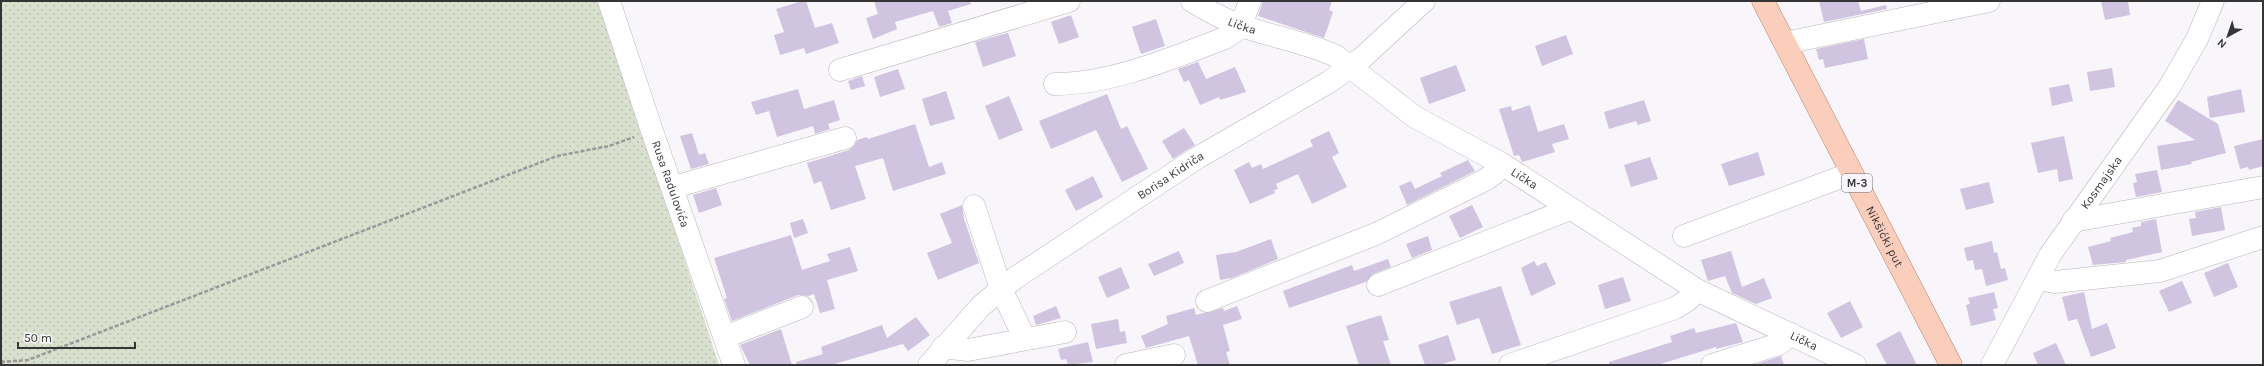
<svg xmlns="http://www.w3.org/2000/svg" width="2264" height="366" font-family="Karla,sans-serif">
<defs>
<pattern id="grass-dots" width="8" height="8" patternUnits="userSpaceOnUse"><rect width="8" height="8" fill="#d9e0cd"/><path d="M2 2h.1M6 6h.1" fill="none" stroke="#bbc1b1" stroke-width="1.8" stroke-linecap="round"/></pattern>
</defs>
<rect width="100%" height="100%" fill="#f8f6fa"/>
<polygon fill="url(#grass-dots)" points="1,1 600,1 719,365 1,365"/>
<g fill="#d0c4e1">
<polygon points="802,1 806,1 815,28 832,23 839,43 806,54 804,48 780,55 774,35 784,32 776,9"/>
<polygon points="874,1 970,1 971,4 948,11 952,23 939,27 933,11 895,22 897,29 873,39 866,18 878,14"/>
<polygon points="1263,1 1332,1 1329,10 1333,12 1324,38 1258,16"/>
<polygon points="1819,1 1858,1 1861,11 1886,5 1887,9 1824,22"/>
<polygon points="2101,1 2128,1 2130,15 2105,20"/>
<polygon points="1071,15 1079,37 1059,44 1051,22"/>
<polygon points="1156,19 1165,46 1141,54 1132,27"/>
<polygon points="1008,33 1016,56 983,67 975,42"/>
<polygon points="1566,35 1573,54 1542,66 1535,46"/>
<polygon points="1864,39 1868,59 1825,68 1823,59 1819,60 1816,49"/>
<polygon points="1198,62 1206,79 1235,67 1246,92 1220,100 1219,97 1200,105 1189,80 1184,82 1178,69"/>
<polygon points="1456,65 1466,91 1429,104 1420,78"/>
<polygon points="2112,68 2115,87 2090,91 2087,72"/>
<polygon points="898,69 905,89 880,97 874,77"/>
<polygon points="862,76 865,86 851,90 848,81"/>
<polygon points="2069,84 2073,101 2052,106 2049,88"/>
<polygon points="798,89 804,109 834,100 840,120 828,124 830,129 815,134 813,126 777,137 769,111 756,115 751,102"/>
<polygon points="2241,89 2245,112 2210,118 2207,97"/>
<polygon points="946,91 955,119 930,126 922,99"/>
<polygon points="1107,94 1121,129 1127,126 1148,169 1122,182 1096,130 1051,149 1039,121"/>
<polygon points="1009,96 1023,130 999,140 985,106"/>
<polygon points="1644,100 1651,121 1638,125 1636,121 1609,129 1604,112"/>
<polygon points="2178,100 2218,124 2226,153 2191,162 2192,164 2161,170 2157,146 2195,140 2165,121"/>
<polygon points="1530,105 1538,132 1564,124 1569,139 1552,144 1555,152 1522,162 1519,155 1514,156 1499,109 1511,106 1512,111"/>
<polygon points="915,124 929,167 942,162 946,174 893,191 883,158 855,166 866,199 831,210 821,181 814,184 807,163 849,150 854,146 857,140 867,137 868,139"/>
<polygon points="1184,128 1195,145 1173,159 1162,141"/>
<polygon points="1329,131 1339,153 1332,157 1347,187 1312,204 1298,174 1276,184 1278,189 1274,190 1275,193 1250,204 1234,170 1249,162 1252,168 1261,164 1263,169 1313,146 1310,140"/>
<polygon points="692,133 699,155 705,153 709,164 691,169 680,136"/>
<polygon points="2064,136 2073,179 2059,182 2057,169 2038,173 2031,143"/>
<polygon points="2263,139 2263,166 2249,170 2248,167 2240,169 2234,146"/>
<polygon points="1758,152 1765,175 1729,186 1721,164"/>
<polygon points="1650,157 1658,179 1631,187 1624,165"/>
<polygon points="1468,160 1475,171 1407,205 1399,186 1411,181 1415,189 1442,176 1440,173"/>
<polygon points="2157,170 2162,192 2136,197 2133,183 2137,182 2135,174"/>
<polygon points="1093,176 1103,197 1076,211 1065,190"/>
<polygon points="1989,182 1994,203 1966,210 1960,189"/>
<polygon points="716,188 722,205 699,213 693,195"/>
<polygon points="962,205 964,219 979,263 938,280 927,253 952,243 940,214"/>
<polygon points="1472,205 1483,227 1460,238 1449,216"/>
<polygon points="2221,207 2225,230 2192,236 2189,219 2196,218 2195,212"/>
<polygon points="803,219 808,233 794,238 790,223"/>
<polygon points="2156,219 2162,252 2126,260 2126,262 2093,265 2088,247 2111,241 2110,238 2133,232 2132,228 2141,226 2141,222"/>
<polygon points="791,235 802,270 830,261 827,254 850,247 858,271 827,280 835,309 820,313 814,294 808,296 798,295 732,321 724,299 727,298 714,258"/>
<polygon points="1428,236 1432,250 1412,258 1406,244"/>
<polygon points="1271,239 1278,259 1232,278 1220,280 1216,255 1236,252"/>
<polygon points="1992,241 1994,253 1997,252 2001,269 2005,268 2008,280 1986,286 1982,269 1975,270 1973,260 1967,261 1964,248"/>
<polygon points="1179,251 1184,263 1154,276 1148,264"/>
<polygon points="1731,251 1742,287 1764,278 1772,298 1756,304 1732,293 1725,276 1708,281 1701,260"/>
<polygon points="1388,259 1391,267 1373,274 1366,282 1289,308 1283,291 1352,265 1354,271"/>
<polygon points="1534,261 1537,266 1546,262 1556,284 1531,296 1521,268"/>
<polygon points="2228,263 2238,287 2214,297 2204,273"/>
<polygon points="1121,267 1130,288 1107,298 1098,277"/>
<polygon points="1623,277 1631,301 1605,309 1598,285"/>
<polygon points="2182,281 2192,303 2169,312 2159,291"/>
<polygon points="1501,286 1521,345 1492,354 1479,318 1457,325 1449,302"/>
<polygon points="1994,292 1998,308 1993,309 1996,320 1971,326 1966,305 1970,304 1968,298"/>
<polygon points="2084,292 2092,329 2107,323 2116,348 2091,357 2077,319 2068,321 2062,297"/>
<polygon points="1850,301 1863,327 1841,338 1827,313"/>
<polygon points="1056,306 1061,318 1036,325 1033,316"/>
<polygon points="1237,306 1242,319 1223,325 1230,351 1226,352 1230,365 1198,365 1189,336 1146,348 1141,336 1168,324 1166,316 1194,308 1196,315 1223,308 1224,311"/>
<polygon points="1381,315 1389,340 1383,341 1391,365 1359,365 1346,326"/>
<polygon points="916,317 930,335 908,351 903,344 831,365 797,365 796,362 823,354 821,347 882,325 887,338"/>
<polygon points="1118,319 1120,332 1125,331 1127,343 1096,349 1091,324"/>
<polygon points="1736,323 1743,342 1716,349 1716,347 1657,365 1609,365 1609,362 1672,342 1670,336 1694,328 1696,333"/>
<polygon points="781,329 792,365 750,365 740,345"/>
<polygon points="1900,331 1917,365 1887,365 1876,344"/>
<polygon points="1448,335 1456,360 1439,365 1425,365 1418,345"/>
<polygon points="1088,342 1093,362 1068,365 1066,359 1061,360 1058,349"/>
<polygon points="2056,343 2066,365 2038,365 2033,353"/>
<polygon points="1781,356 1784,365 1754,365"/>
</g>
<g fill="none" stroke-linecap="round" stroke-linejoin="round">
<defs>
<g id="minor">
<path id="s1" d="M 609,1 L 652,131 L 734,365"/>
<path id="s2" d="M 1192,1 C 1208,11 1224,20 1242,26 C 1273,37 1306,42 1336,56 L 1415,117 L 1502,164 L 1697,290 L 1855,365"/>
<polyline points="1785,43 1989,1"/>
<polyline points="840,70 1069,1"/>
<path d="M 1055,84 C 1112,84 1172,58 1225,38 L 1240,28 L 1250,1"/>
<polyline points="674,187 845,138"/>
<polyline points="974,206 1001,289 1025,339"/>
<polyline points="2073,221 2263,187"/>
<polyline points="1684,236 1852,173"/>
<polyline points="2038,279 2055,282 2160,271 2263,237"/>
<polyline points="1378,285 1570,209"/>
<polyline points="1207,301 1378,233 1485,180 1495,173 1502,164"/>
<polyline points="725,337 802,307"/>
<polyline points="943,347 968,350 1065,332"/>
<path id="s3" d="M 929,365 L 981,306 L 1015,278 L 1197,158 L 1329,82 L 1362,58 L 1424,1"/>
<polyline points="1126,365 1174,355"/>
<polyline points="1510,365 1675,308 1688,300 1697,290"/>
<polyline points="1712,365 1779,344 1791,334"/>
<path id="s4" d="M 1992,365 L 2050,255 L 2170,86 L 2197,39 L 2213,1"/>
</g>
<g id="major">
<path id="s5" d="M 1763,1 L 1951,365"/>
</g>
</defs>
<use href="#minor" stroke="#b8b6b9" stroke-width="23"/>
<use href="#major" stroke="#b48370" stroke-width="23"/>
<g stroke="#99989b" stroke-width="2.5" stroke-dasharray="4 2" stroke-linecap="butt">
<polyline points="1,360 5,365"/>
<polyline points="1,362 28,360 557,156 609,146 634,137"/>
</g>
<use href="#minor" stroke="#fff" stroke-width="22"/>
<use href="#major" stroke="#fbcebc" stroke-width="22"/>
</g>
<g text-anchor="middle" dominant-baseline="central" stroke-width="4" stroke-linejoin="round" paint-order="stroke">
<rect fill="#f8f6fa" stroke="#706f71" stroke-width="1" x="1842" y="174" width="30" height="18" rx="3"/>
<g font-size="11" font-weight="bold" fill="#353536">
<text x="1857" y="183">M-3</text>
</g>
<g font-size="12" fill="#353536" stroke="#f8f6fa">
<text stroke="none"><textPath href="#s2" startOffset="56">Lička</textPath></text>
<text stroke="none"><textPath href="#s3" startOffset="309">Borisa Kidriča</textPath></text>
<text stroke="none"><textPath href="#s2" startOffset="380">Lička</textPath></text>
<text stroke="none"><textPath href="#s1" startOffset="193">Rusa Radulovića</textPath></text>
<text stroke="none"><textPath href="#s4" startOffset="213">Kosmajska</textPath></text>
<text stroke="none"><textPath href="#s5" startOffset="265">Nikšićki put</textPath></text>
<text stroke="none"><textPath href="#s2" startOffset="704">Lička</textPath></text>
</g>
</g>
<rect width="2264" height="366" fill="none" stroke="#353536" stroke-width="4"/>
<g transform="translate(2228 36) rotate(220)" stroke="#f8f6fa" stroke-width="3" paint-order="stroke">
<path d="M0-3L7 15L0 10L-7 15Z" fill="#353536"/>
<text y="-6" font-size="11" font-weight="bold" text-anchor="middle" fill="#353536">N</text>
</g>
<path d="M18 342v6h117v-6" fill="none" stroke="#353536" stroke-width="2"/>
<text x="24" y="342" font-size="12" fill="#353536" stroke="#f8f6fa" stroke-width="3" paint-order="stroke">50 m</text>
</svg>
